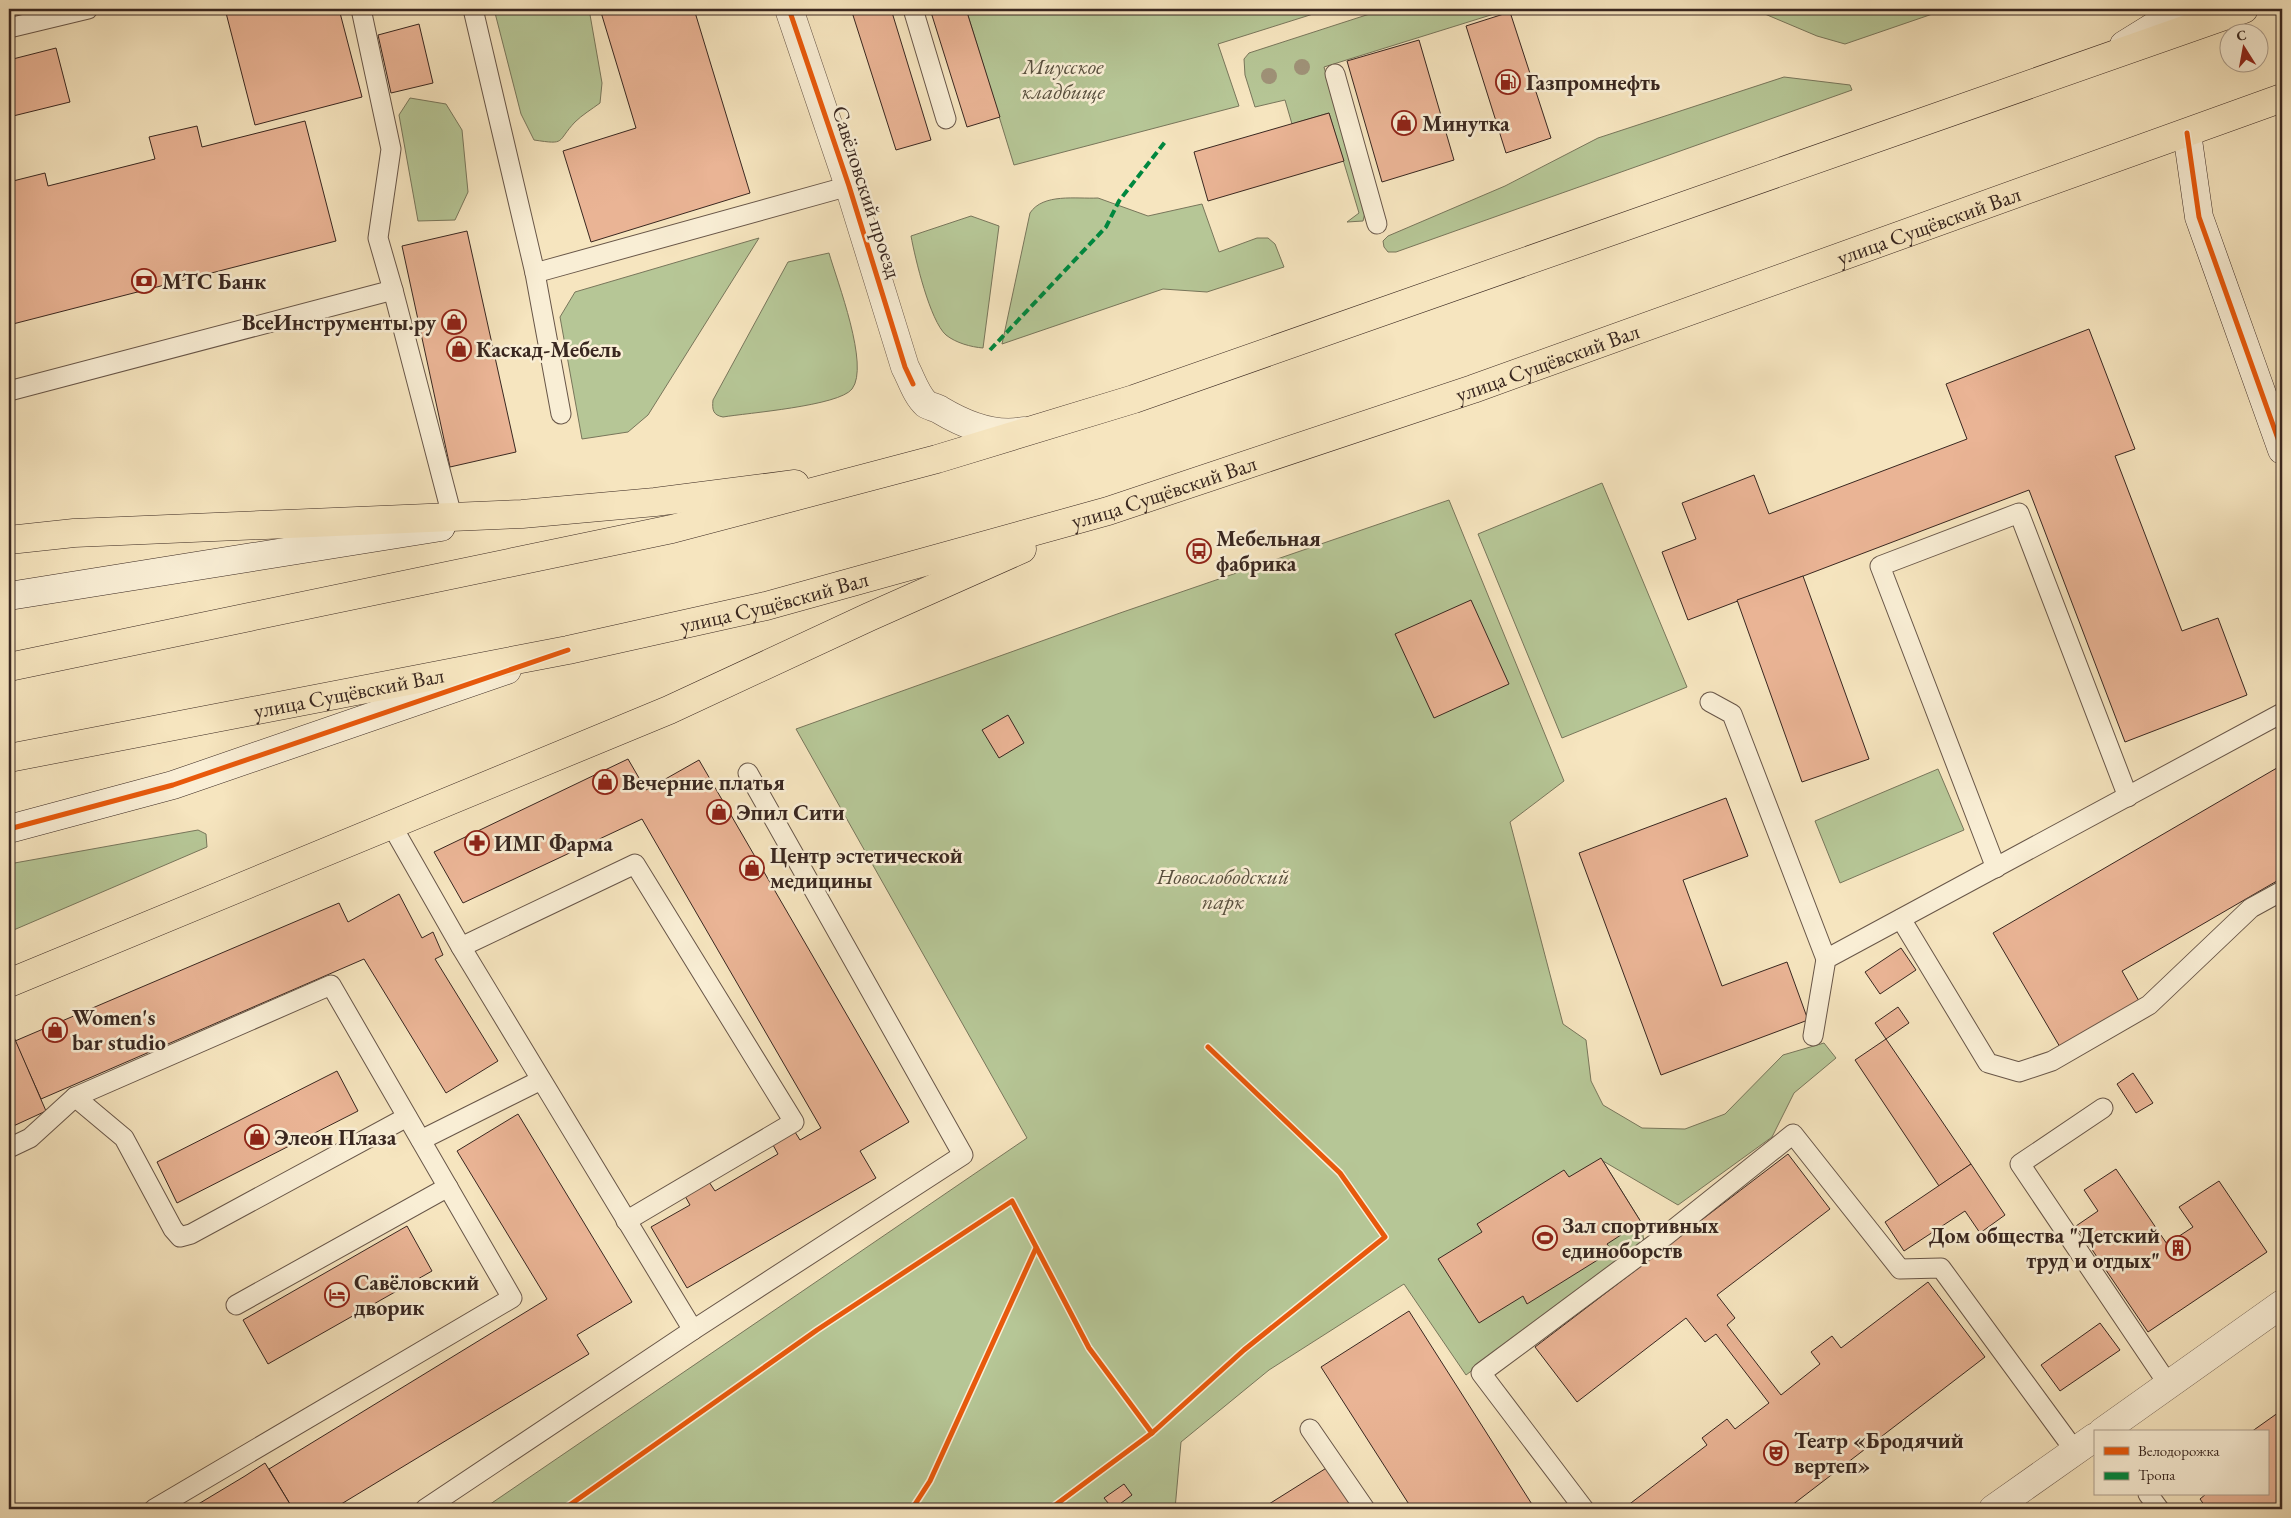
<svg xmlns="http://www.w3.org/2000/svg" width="2291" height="1518" font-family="'EB Garamond',serif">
<rect width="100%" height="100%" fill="#f6e5bf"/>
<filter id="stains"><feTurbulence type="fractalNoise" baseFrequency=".004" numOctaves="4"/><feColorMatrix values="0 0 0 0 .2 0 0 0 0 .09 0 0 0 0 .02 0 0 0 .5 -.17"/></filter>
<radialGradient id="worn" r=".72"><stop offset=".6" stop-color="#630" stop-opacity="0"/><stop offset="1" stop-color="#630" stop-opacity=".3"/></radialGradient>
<g fill="#b6c696" stroke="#78765b">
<path d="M 494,9 L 589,9 L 602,83 L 600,103 C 592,109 582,115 575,122 C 556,142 567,145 534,140 L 521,114 Z"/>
<polygon points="966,9 1329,9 1218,44 1239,106 1014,165"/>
<polygon points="1385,9 1510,9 1324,67 1365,213 1363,221 1347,222 1359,213 1329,113 1292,124 1285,100 1255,107 1245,75 1244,59 1249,53"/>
<polygon points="1753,9 1947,9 1845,44 1817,36"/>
<polygon points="1784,77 1850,85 1852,90 1396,252 1388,252 1384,247 1383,241 1388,236 1505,186 1598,138"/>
<polygon points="410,98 446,104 462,130 468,192 455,220 418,221 399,115"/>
<path d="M 1098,198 L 1148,216 L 1202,204 L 1219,252 L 1257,238 L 1268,238 L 1275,244 L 1284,267 L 1207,292 L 1163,289 L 1002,344 L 1030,213 C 1043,193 1076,199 1098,198 Z"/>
<path d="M 971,216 L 999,226 L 983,348 C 971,347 956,343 946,335 C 930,321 915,258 911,236 Z"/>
<polygon points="759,238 648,415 628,432 582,439 560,317 575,292"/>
<path d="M 829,253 C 837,281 870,366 852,389 C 839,406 747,413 723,417 C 713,415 712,410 713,400 L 788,262 Z"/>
<polygon points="1602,483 1687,687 1562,738 1478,534"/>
<polygon points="1449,500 1564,781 1510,822 1563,1024 1586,1040 1591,1081 1603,1105 1642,1128 1685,1129 1725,1114 1783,1055 1824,1043 1836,1058 1794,1093 1772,1137 1678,1205 1603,1161 1641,1222 1644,1242 1466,1375 1404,1284 1385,1296 1269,1370 1181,1442 1175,1509 483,1509 1027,1138 796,729 1120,613"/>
<polygon points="1938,769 1964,830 1840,883 1815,821"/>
<polygon points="198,830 206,834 207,847 9,932 9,864"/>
</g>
<g fill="#eab495" stroke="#392720">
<polygon points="225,9 339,9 362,97 255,125"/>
<polygon points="600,9 694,9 750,193 591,242 563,151 636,128"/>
<polygon points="851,9 891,9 931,140 896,150"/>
<polygon points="930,9 966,9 1000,117 967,127"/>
<polygon points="1510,12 1551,138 1506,153 1466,26"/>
<polygon points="419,24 433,83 391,93 378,35"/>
<polygon points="1419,40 1454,160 1382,182 1347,61"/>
<polygon points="56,48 70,102 9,117 9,60"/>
<polygon points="1329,113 1344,161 1208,201 1194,152"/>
<polygon points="305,121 336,241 9,325 9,182 45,173 48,186 155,159 149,137 197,126 202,147"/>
<polygon points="467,231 516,452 450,467 402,246"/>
<polygon points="2089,329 2135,449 2115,456 2182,631 2218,618 2247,695 2125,742 2029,490 1688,620 1662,552 1696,539 1682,503 1754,475 1769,514 1967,439 1946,384"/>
<polygon points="1803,576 1869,759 1802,782 1737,600"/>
<polygon points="1471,600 1509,684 1434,718 1395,634"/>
<polygon points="1008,715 1024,743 999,758 982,730"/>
<polygon points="628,759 646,790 699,760 909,1122 860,1151 876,1178 687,1288 651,1227 690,1205 685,1196 709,1182 715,1191 778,1154 773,1145 795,1132 800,1140 821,1128 642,819 463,903 434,852"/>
<polygon points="2282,765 2282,878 2122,971 2139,1001 2060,1047 1993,933"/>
<polygon points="1726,798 1748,856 1683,880 1722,986 1787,962 1808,1020 1661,1075 1579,853"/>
<polygon points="399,894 422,938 433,932 443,955 435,959 498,1061 446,1093 364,959 41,1099 15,1041 339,903 348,922"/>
<polygon points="1901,948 1916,970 1880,994 1865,972"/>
<polygon points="1898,1007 1909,1023 1886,1039 1875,1023"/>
<polygon points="10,1028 46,1111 9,1128 9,1029"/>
<polygon points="1886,1039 1971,1164 1939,1186 1855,1060"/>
<polygon points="337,1071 358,1111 177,1203 157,1162"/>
<polygon points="2133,1073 2153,1103 2136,1113 2117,1084"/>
<polygon points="518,1114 632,1302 577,1335 589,1354 333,1509 293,1509 269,1469 547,1299 457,1151"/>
<polygon points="1788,1154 1830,1209 1717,1295 1735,1318 1727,1325 1781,1395 1820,1364 1811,1352 1832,1336 1841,1348 1928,1282 1985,1357 1787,1509 1623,1509 1707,1445 1702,1438 1727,1419 1735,1429 1769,1403 1716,1334 1705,1342 1686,1318 1577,1402 1535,1347"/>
<polygon points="1601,1158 1641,1222 1607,1244 1612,1251 1527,1304 1523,1296 1479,1323 1438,1259 1482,1232 1477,1224 1564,1170 1569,1177"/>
<polygon points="1971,1164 2005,1215 1980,1233 1965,1211 1904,1251 1885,1222"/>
<polygon points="2116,1169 2167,1244 2193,1227 2179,1207 2219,1181 2267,1252 2148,1332 2076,1226 2098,1211 2084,1190"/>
<polygon points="407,1226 432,1271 268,1364 243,1320"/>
<polygon points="1409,1311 1535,1509 1412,1509 1321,1367"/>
<polygon points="2100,1323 2120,1350 2060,1391 2041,1365"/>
<polygon points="2282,1410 2282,1509 2207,1509 2200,1499 2206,1494 2267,1494 2267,1432 2251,1432"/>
<polygon points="265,1463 293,1509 190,1509 245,1476"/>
<polygon points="1328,1467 1355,1509 1261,1509"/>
<polygon points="1124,1484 1132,1495 1113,1509 1104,1498"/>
</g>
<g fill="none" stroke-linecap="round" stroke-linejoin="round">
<defs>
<g id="lane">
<polyline points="473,9 535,273 561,414"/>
<polyline points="913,9 946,119"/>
<polyline points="9,28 88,9"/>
<polyline points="1335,74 1377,224"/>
<polyline points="535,273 849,186"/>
<polyline points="393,290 452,516"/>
<polyline points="9,391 393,290 378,238 391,149 361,9"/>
<polyline points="1710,702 1732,714 1826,959"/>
<polyline points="392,826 461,947 693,1330 425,1509"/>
<polyline points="1996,868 1880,566 2019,513 2128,797"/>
<polyline points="1901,919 1988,1063 2019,1072 2052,1061 2149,1005 2251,908 2282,891"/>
<polyline points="461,947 635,864 794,1122 626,1221"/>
<polyline points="1813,1036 1826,959 2282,713"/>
<polyline points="75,1097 124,1138 173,1229 180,1237 191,1234 407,1117"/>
<polyline points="2103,1108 2020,1164 2168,1384"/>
<polyline points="421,1140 541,1080"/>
<polyline points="9,1148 30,1138 75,1097 331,985 512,1298 154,1509"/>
<polyline points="236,1305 448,1187"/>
<polyline points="693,1330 963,1155 748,773"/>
<polyline points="1310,1429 1365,1509"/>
<polyline points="2148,1494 2159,1509"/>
<polyline points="1584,1509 1481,1373 1664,1237 1793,1134 1900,1269 1941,1268 2075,1451"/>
</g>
<g id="street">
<path d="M 789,9 L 849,186 L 905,367 C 911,378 916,395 926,404 C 930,407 936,407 940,410 C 965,425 995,437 1024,431"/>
<polyline points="2102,1432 2282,1304"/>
<polyline points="1993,1509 2095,1437"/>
</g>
<g id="secondary">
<polyline points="2124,45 2182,9"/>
<polyline points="2187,133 2199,217 2282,450"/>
<polyline points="9,596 441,527"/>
<polyline points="9,829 173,785 507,670"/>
</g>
<g id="primary">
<polyline points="9,540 74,533 522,514 655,502 795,484"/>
<polyline points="9,667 672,529 937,459 1134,399 2244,9"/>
<path id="s1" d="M 9,758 L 568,650 L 766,606 L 1108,511 L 1473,389 L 2282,98"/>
<polyline points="9,983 669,710 869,617 1022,549"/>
</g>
</defs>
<use href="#lane" stroke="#685648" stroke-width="21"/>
<use href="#street" stroke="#685648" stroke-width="29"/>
<use href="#secondary" stroke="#392720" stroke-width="29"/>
<use href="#primary" stroke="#392720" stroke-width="29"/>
<use href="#lane" stroke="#f9eed5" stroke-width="19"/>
<use href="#street" stroke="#f9eed5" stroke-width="28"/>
<use href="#secondary" stroke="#f9eed5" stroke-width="28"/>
<use href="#primary" stroke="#f6e5bf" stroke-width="28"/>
<polyline stroke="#00873e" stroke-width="4" stroke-dasharray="8 4" stroke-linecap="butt" points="990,350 1106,227 1119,201 1165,142"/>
<defs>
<g id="cycleway">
<polyline points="789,9 849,186 905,367 913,384"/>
<polyline points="2187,133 2199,217 2282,450"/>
<polyline points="9,829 173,785 568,650"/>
<polyline points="564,1509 817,1330 1012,1201 1089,1348 1152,1433"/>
<polyline points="912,1509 930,1481 1036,1248"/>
<polyline points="1050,1509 1152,1433 1244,1350 1385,1237 1340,1173 1208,1047"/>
</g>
</defs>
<use href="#cycleway" stroke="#f9eed5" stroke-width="8"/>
<use href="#cycleway" stroke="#e8590c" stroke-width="5"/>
</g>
<g fill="#9f9278">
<circle cx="1302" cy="67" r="8"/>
<circle cx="1269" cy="76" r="8"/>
</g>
<defs>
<symbol id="fuel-ring" viewBox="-11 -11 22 22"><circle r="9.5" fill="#f9eed5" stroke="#8f2418" stroke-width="1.5"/><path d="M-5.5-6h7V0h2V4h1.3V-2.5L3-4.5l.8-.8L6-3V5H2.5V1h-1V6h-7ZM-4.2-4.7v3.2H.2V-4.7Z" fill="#8f2418"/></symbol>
<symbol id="shop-ring" viewBox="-11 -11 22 22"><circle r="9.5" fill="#f9eed5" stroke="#8f2418" stroke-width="1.5"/><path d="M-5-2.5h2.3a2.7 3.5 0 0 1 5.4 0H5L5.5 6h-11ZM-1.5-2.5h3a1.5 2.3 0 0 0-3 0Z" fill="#8f2418"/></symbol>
<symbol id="bank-ring" viewBox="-11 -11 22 22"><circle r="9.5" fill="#f9eed5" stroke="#8f2418" stroke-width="1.5"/><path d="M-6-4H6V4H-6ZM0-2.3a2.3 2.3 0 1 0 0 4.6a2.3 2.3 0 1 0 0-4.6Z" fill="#8f2418"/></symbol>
<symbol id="bus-ring" viewBox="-11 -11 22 22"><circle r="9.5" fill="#f9eed5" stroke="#8f2418" stroke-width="1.5"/><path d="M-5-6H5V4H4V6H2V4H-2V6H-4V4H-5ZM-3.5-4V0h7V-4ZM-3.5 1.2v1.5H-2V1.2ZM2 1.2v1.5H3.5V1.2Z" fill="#8f2418"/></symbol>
<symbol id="pharmacy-ring" viewBox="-11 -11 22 22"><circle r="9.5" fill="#f9eed5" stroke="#8f2418" stroke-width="1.5"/><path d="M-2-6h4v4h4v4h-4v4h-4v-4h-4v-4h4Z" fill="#8f2418"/></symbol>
<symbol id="stadium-ring" viewBox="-11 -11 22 22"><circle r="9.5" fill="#f9eed5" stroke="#8f2418" stroke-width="1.5"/><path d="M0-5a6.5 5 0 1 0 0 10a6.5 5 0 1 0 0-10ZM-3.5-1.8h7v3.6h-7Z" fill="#8f2418"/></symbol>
<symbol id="building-ring" viewBox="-11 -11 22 22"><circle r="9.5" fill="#f9eed5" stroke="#8f2418" stroke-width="1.5"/><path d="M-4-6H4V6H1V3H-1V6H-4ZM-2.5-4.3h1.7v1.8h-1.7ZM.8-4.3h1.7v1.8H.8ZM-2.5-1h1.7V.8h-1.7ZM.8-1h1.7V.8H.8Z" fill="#8f2418"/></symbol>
<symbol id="hotel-ring" viewBox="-11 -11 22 22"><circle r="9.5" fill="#f9eed5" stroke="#8f2418" stroke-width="1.5"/><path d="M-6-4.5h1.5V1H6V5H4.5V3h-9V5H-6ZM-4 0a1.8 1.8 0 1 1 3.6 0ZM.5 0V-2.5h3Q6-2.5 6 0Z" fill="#8f2418"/></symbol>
<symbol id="theatre-ring" viewBox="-11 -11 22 22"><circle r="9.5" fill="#f9eed5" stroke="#8f2418" stroke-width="1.5"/><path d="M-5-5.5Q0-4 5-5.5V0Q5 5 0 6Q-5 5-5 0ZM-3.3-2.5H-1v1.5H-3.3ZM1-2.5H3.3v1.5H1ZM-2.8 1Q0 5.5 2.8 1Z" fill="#8f2418"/></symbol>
</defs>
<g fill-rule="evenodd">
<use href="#fuel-ring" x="1494" y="68" width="28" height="28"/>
<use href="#shop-ring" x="1390" y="109" width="28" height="28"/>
<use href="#bank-ring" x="130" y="267" width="28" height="28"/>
<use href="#shop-ring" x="440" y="308" width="28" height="28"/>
<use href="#shop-ring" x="445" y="335" width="28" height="28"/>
<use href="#bus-ring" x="1185" y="537" width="28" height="28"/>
<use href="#shop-ring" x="591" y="768" width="28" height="28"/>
<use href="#shop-ring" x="705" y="798" width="28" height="28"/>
<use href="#pharmacy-ring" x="463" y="829" width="28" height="28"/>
<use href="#shop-ring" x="738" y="854" width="28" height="28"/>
<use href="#shop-ring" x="41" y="1016" width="28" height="28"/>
<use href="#shop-ring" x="243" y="1123" width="28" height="28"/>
<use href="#stadium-ring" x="1531" y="1224" width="28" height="28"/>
<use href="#building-ring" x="2164" y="1234" width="28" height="28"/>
<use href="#hotel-ring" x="323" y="1281" width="28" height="28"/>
<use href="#theatre-ring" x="1762" y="1439" width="28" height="28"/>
</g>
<g text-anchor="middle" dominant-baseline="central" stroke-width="5" stroke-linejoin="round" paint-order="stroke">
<g font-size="22" font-style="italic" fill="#584f3e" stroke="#f9eed5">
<text x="1063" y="66">Миусское<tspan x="1063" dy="25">кладбище</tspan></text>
<text x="1223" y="876">Новослободский<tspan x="1223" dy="25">парк</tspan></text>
</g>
<g font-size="22" font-weight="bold" fill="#392720" stroke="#f9eed5" text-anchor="start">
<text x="1526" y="82">Газпромнефть</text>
<text x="1422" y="123">Минутка</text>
<text x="162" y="281">МТС Банк</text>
<text x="436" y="322" text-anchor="end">ВсеИнструменты.ру</text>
<text x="476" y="349">Каскад-Мебель</text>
<text x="1216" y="538">Мебельная<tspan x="1216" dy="25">фабрика</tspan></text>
<text x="622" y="782">Вечерние платья</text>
<text x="736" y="812">Эпил Сити</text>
<text x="494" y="843">ИМГ Фарма</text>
<text x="770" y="855">Центр эстетической<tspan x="770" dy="25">медицины</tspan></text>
<text x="72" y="1017">Women's<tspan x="72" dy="25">bar studio</tspan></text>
<text x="274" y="1137">Элеон Плаза</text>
<text x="1562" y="1225">Зал спортивных<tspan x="1562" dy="25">единоборств</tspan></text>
<text x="2160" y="1235" text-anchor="end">Дом общества "Детский<tspan x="2160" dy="25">труд и отдых"</tspan></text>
<text x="354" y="1282">Савёловский<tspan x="354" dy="25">дворик</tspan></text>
<text x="1794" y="1440">Театр «Бродячий<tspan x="1794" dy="25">вертеп»</tspan></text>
</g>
<g font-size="22" fill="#392720" stroke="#f9eed5">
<text transform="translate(867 192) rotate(72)">Савёловский проезд</text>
<text stroke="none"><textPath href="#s1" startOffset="1996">улица Сущёвский Вал</textPath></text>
<text stroke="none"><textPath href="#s1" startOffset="1591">улица Сущёвский Вал</textPath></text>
<text stroke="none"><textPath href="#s1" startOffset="1186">улица Сущёвский Вал</textPath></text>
<text stroke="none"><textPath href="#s1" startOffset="781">улица Сущёвский Вал</textPath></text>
<text stroke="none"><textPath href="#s1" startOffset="346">улица Сущёвский Вал</textPath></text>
</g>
</g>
<rect width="2291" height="1518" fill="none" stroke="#f6e5bf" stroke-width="30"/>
<rect x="10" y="10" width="2271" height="1498" fill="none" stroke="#392720" stroke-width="2.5"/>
<rect x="15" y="15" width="2261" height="1488" fill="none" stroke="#392720"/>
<rect x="2094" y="1430" width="175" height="65" fill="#f9eed5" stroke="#ac9e8d"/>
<rect x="2104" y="1447" width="25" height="8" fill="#e8590c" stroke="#ac9e8d"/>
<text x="2138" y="1456" font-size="15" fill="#392720">Велодорожка</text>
<rect x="2104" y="1472" width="25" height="8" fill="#00873e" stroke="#ac9e8d"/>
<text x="2138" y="1480" font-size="15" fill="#392720">Тропа</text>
<g transform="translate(2244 48) rotate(349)"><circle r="24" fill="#f9eed5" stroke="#ac9e8d"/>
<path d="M0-4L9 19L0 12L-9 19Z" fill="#8f2418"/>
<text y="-8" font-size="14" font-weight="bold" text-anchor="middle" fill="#392720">С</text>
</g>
<rect width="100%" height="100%" filter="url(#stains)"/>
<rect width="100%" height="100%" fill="url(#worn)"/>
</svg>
